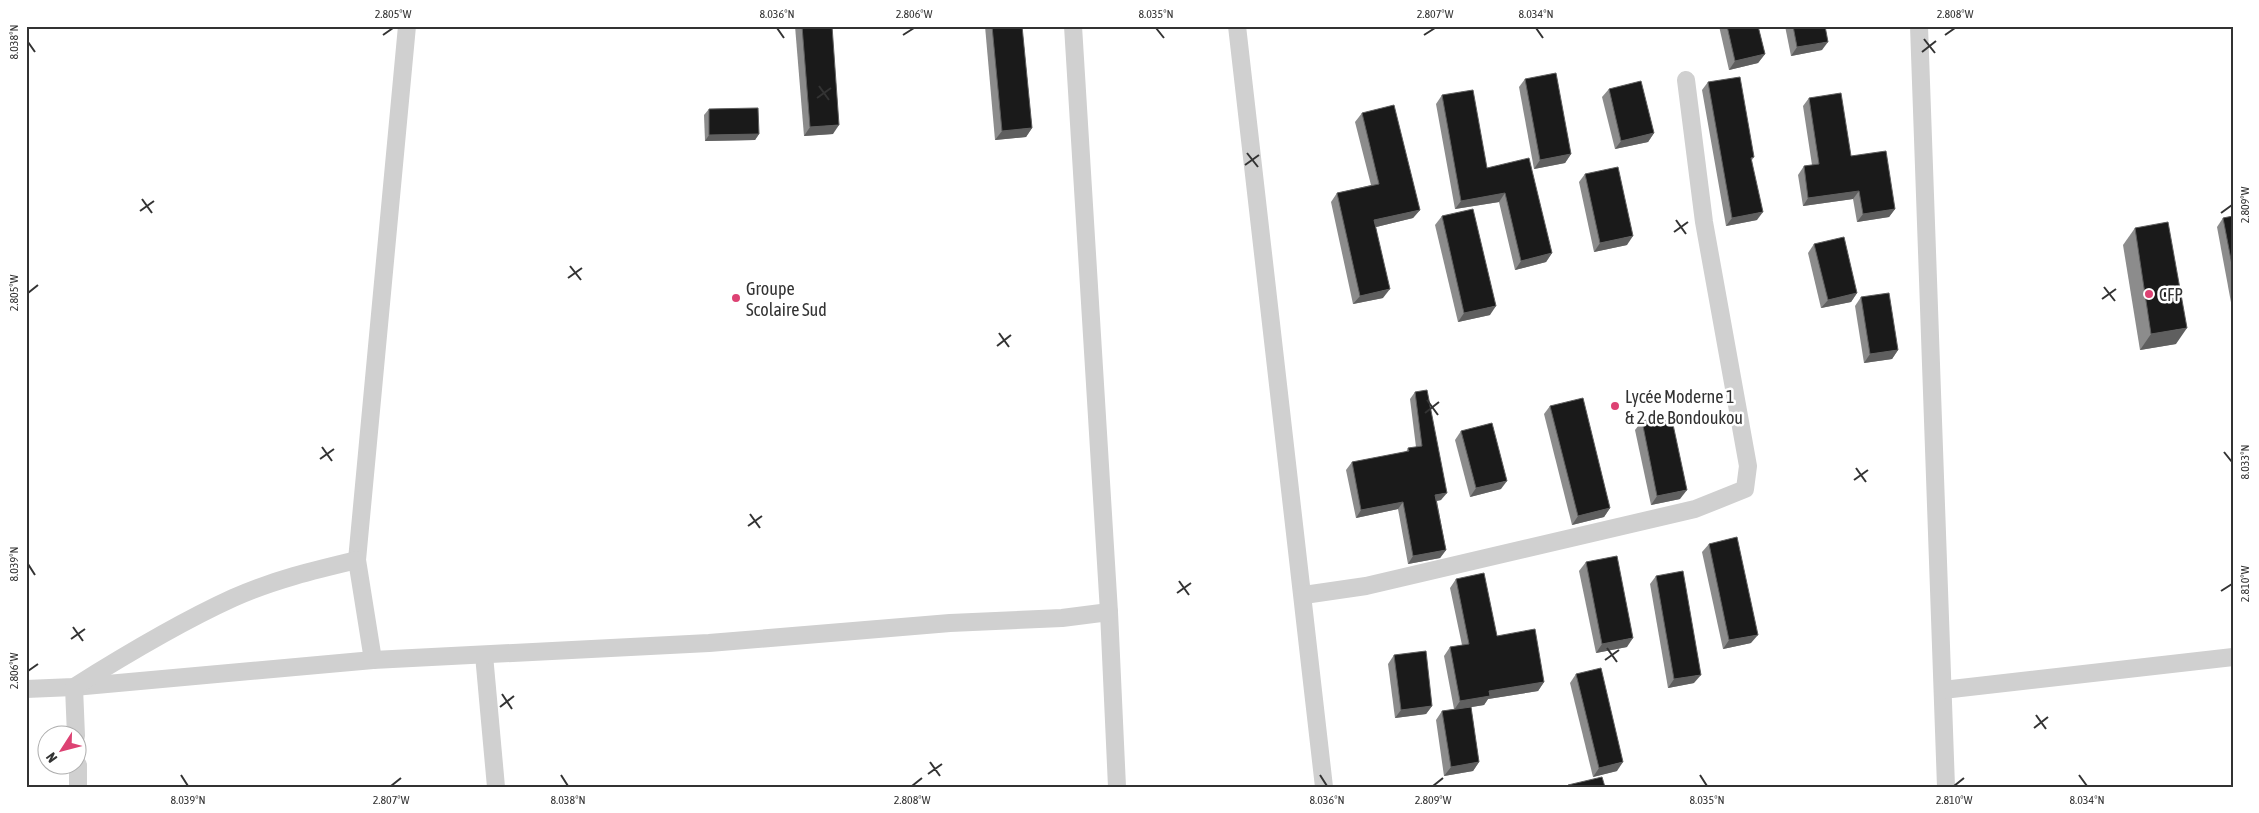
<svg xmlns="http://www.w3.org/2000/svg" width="2259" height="813" font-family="'Asap Condensed',sans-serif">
<rect width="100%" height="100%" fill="#fff"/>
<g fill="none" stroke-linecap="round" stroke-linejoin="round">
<polyline stroke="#cae4e8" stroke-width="5.5" points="26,27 27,26"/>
<g stroke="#d0d0d0" stroke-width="18">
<polyline points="1073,26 1109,612 1117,787"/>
<path d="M 1237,26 C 1264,280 1297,533 1324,787"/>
<polyline points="1919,26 1946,787"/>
<polyline points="1304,595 1366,586 1695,509 1745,489 1748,466 1704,222 1686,80"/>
<polyline points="484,655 496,787"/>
<polyline points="373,660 357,560 407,26"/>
<polyline points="26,689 74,687 373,660 709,643 950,623 1062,618 1109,612"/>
<polyline points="1943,690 2233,657"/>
<path d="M 76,736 L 74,687 C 125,655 178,623 233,598 C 273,580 315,570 357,560"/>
<polyline points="78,765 78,787"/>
</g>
</g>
<g fill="#8c8c8c">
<polygon points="795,26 832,26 833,134 804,136"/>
<polygon points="985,26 1022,26 1032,128 1026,137 995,140"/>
<polygon points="1719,26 1758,26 1765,54 1758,63 1729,70"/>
<polygon points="1785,26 1825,26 1822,50 1791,56"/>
<polygon points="1525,79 1571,154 1565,163 1534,169 1519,87"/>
<polygon points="1708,82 1754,157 1752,160 1757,220 1726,226 1702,90"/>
<polygon points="1609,89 1654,133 1648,142 1615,149 1602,97"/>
<polygon points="1442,95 1487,168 1552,253 1546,262 1515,270 1499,202 1455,209 1436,104"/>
<polygon points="1809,98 1851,156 1895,209 1889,217 1857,222 1853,199 1803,206 1798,175 1804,166 1812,165 1803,106"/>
<polygon points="709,109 759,134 755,140 705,141 704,115"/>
<polygon points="1362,113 1420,210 1413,218 1376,227 1383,298 1353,304 1331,202 1337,193 1371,185 1355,122"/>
<polygon points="1585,174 1627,245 1594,252 1579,182"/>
<polygon points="1442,216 1490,315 1458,322 1435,225"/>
<polygon points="2233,216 2233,313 2217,227 2223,218"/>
<polygon points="2135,228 2176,344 2140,350 2123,245"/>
<polygon points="1814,244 1857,293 1851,302 1821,308 1808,253"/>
<polygon points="1861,297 1898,350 1892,359 1864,363 1855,306"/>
<polygon points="1415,392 1441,500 1437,501 1446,550 1440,558 1408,564 1398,509 1356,518 1346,470 1352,462 1406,452 1408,448 1416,447 1410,399"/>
<polygon points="1550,406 1610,508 1604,517 1572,525 1544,414"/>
<polygon points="1642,421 1680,499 1651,505 1635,430"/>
<polygon points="1461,431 1501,489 1470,497 1455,440"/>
<polygon points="1709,544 1751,643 1723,649 1702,552"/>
<polygon points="1586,562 1627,647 1596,653 1579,571"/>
<polygon points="1656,576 1694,683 1668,688 1650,584"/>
<polygon points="1456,579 1497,636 1544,682 1538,691 1488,699 1484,705 1471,707 1479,762 1473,771 1444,776 1436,720 1442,711 1454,709 1444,656 1450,647 1462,645 1450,588"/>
<polygon points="1394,655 1432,706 1426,714 1395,718 1388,664"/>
<polygon points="1576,674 1617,771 1593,777 1570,683"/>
</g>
<g fill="#5f5f5f">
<polygon points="1828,42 1822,50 1791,56 1797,47"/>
<polygon points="1765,54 1758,63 1729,70 1735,61"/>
<polygon points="839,125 833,134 804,136 810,127"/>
<polygon points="1032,128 1026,137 995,140 1002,131"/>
<polygon points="1654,133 1648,142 1615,149 1621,141"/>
<polygon points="759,134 755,140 705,141 709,135"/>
<polygon points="1571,154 1565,163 1534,169 1540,160"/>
<polygon points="1859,191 1853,199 1803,206 1808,198"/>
<polygon points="1505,193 1499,202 1455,209 1461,201"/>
<polygon points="1895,209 1889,217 1857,222 1863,214"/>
<polygon points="1420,210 1413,218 1368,229 1374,220"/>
<polygon points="1763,212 1757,220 1726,226 1732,218"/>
<polygon points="1633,236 1627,245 1594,252 1600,243"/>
<polygon points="1552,253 1546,262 1515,270 1521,261"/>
<polygon points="1390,289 1383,298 1353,304 1360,296"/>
<polygon points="1857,293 1851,302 1821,308 1828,300"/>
<polygon points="1496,306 1490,315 1458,322 1464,313"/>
<polygon points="2187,328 2176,344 2140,350 2151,334"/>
<polygon points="1898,350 1892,359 1864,363 1870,354"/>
<polygon points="1507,481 1501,489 1470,497 1476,488"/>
<polygon points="1687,490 1680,499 1651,505 1657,496"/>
<polygon points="1447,493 1441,500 1430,502 1435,495"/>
<polygon points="1403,502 1398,509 1356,518 1361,510"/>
<polygon points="1610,508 1604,517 1572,525 1578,516"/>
<polygon points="1446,550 1440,558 1408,564 1413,556"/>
<polygon points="1758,635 1751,643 1723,649 1729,640"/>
<polygon points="1633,638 1627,647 1596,653 1602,644"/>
<polygon points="1701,675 1694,683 1668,688 1674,679"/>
<polygon points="1544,682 1538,691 1488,699 1484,705 1454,710 1460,701 1489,691"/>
<polygon points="1432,706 1426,714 1395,718 1401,710"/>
<polygon points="1479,762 1473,771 1444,776 1451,767"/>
<polygon points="1623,762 1617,771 1593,777 1599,768"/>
</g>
<g fill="#1a1a1a" stroke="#5f5f5f">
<polygon points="802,26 832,26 839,125 810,127"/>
<polygon points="992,26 1022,26 1032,128 1002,131"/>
<polygon points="1727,26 1758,26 1765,54 1735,61"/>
<polygon points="1793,26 1825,26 1828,42 1797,47"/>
<polygon points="1556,73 1571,154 1540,160 1525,79"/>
<polygon points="1740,77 1754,157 1751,158 1763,212 1732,218 1708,82"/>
<polygon points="1641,81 1654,133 1621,141 1609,89"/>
<polygon points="1473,90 1487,168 1529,158 1552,253 1521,261 1505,193 1461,201 1442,95"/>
<polygon points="1841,93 1851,156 1886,151 1895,209 1863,214 1859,191 1808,198 1804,166 1819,164 1809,98"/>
<polygon points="1394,105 1420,210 1374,220 1390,289 1360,296 1337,193 1379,184 1362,113"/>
<polygon points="758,108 759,134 709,135 709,109"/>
<polygon points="1618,167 1633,236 1600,243 1585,174"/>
<polygon points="1473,209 1496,306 1464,313 1442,216"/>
<polygon points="2233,216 2233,270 2223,218"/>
<polygon points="2168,222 2187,328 2151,334 2135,228"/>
<polygon points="1844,237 1857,293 1828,300 1814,244"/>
<polygon points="1889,293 1898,350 1870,354 1861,297"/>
<polygon points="1427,390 1447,493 1435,495 1446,550 1413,556 1403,502 1361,510 1352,462 1409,451 1408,448 1422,446 1415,392"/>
<polygon points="1583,398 1610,508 1578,516 1550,406"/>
<polygon points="1671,415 1687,490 1657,496 1642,421"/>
<polygon points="1492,423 1507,481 1476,488 1461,431"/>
<polygon points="1737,537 1758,635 1729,640 1709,544"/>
<polygon points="1617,556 1633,638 1602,644 1586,562"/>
<polygon points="1683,571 1701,675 1674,679 1656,576"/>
<polygon points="1484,573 1497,636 1535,629 1544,682 1489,691 1490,696 1460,701 1450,647 1469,644 1456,579"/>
<polygon points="1426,651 1432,706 1401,710 1394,655"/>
<polygon points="1601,668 1623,762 1599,768 1576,674"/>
<polygon points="1471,707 1479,762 1451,767 1442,711"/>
<polygon points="1602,777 1605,787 1569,787 1568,785"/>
</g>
<path fill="none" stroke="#333" stroke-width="2" d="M 777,28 L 784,38M 1156,28 L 1164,38M 1536,28 L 1543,38M 383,35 L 393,28M 903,35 L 914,28M 1424,35 L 1435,28M 1945,35 L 1955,28M 1924,39 L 1935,53M 28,42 L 35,52M 1922,52 L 1936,41M 819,86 L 829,100M 817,98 L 831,88M 1247,153 L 1258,167M 1245,165 L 1259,155M 142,199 L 152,213M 140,211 L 154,201M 2221,213 L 2232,205M 1676,220 L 1686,234M 1674,232 L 1688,222M 570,266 L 581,280M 568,278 L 582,268M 2104,287 L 2115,301M 28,293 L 38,285M 2102,299 L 2116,289M 999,333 L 1009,347M 997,346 L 1011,335M 1427,400 L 1438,415M 1425,413 L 1439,402M 322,447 L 332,461M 2224,452 L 2232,462M 320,459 L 334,449M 1856,468 L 1866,482M 1854,480 L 1868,470M 750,514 L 760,528M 748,526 L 762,516M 28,564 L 35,575M 1179,581 L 1189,595M 2221,591 L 2232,584M 1177,593 L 1191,583M 73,627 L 83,641M 71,639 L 85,629M 1607,648 L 1617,662M 1605,660 L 1619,650M 28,671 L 38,664M 502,694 L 512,709M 500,707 L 514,696M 2036,715 L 2046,729M 2034,728 L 2048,717M 930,762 L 940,776M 928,774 L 942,764M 181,775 L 188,786M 561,775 L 568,786M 1320,775 L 1327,786M 1700,775 L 1707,786M 2079,775 L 2087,786M 391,786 L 401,778M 912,786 L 922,778M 1433,786 L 1443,778M 1954,786 L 1964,778"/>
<g fill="#dd4273" stroke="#fff" stroke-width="2">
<circle cx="2149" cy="294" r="5"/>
<circle cx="736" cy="298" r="5"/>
<circle cx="1615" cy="406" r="5"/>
</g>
<g text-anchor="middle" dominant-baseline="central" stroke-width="5" stroke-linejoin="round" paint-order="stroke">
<g font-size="18" fill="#333" stroke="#fff" text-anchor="start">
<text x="746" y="288">Groupe<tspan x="746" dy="21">Scolaire Sud</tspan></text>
<text x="2159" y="294">CFP</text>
<text x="1625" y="396">Lycée Moderne 1<tspan x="1625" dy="21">&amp; 2 de Bondoukou</tspan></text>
</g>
</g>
<rect width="2259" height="813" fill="none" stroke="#ffffff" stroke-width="55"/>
<g transform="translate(62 750) rotate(234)"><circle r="24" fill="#ffffff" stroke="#adadad"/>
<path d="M0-4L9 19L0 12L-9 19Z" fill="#dd4273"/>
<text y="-8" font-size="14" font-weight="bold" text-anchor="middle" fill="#333333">N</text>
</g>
<rect x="28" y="28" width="2204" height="758" fill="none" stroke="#333" stroke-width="2"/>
<g font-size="12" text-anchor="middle" fill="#333">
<text x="393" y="18">2.805°W</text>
<text x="777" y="18">8.036°N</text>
<text x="914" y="18">2.806°W</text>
<text x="1156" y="18">8.035°N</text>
<text x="1435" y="18">2.807°W</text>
<text x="1536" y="18">8.034°N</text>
<text x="1955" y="18">2.808°W</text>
<text transform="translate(14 42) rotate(-90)" y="4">8.038°N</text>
<text transform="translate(2245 205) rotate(-90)" y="4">2.809°W</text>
<text transform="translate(14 293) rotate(-90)" y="4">2.805°W</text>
<text transform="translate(2245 462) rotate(-90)" y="4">8.033°N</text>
<text transform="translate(14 564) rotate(-90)" y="4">8.039°N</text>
<text transform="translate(2245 584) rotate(-90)" y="4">2.810°W</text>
<text transform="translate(14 671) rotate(-90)" y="4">2.806°W</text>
<text x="188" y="804">8.039°N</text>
<text x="391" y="804">2.807°W</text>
<text x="568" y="804">8.038°N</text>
<text x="912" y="804">2.808°W</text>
<text x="1327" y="804">8.036°N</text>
<text x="1433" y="804">2.809°W</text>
<text x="1707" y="804">8.035°N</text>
<text x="1954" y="804">2.810°W</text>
<text x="2087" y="804">8.034°N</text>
</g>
</svg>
